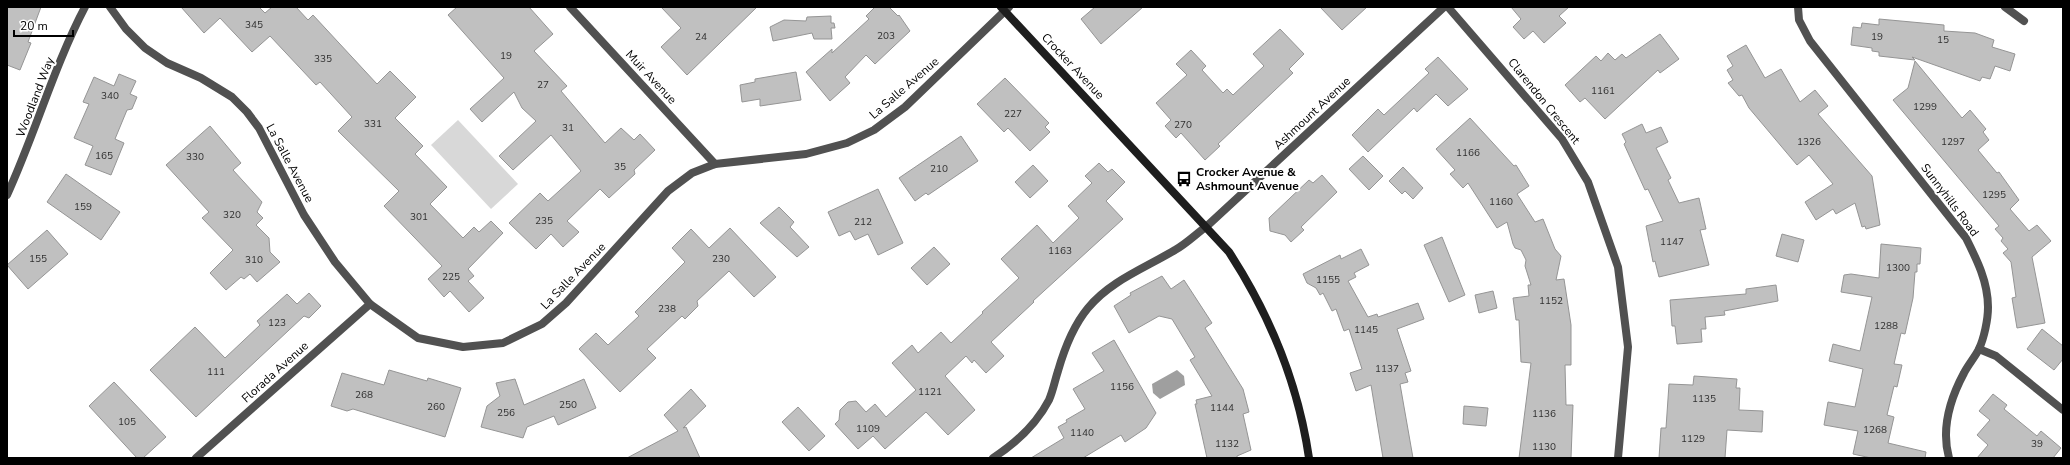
<svg xmlns="http://www.w3.org/2000/svg" width="2070" height="465" font-family="'Nunito Sans',sans-serif">
<rect width="100%" height="100%" fill="#fff"/>
<polygon fill="#d8d8d8" points="458,120 518,184 491,209 431,145"/>
<polygon fill="#9f9f9f" points="1177,370 1184,376 1185,385 1160,399 1153,393 1152,384"/>
<g fill="#c0c0c0" stroke="#959595">
<polygon points="7,7 41,7 28,42 31,43 20,70 7,65"/>
<polygon points="181,7 259,7 265,13 272,7 296,7 308,20 313,15 377,84 390,71 416,97 395,118 423,146 415,154 447,187 430,204 463,238 474,227 479,232 491,221 503,233 468,269 474,276 468,281 484,298 469,312 450,291 444,297 428,279 442,266 384,206 399,191 338,131 352,117 320,82 316,85 270,36 252,52 220,18 204,33"/>
<polygon points="457,7 529,7 553,34 534,51 567,86 561,91 605,143 621,128 634,140 640,134 655,150 634,170 635,174 609,198 600,189 567,221 579,232 563,247 551,234 536,249 509,223 540,193 548,201 581,171 551,135 513,170 499,156 536,121 522,108 514,92 482,122 470,109 504,78 448,15"/>
<polygon points="661,7 757,7 687,75 661,47 681,28"/>
<polygon points="875,7 889,7 898,16 899,15 910,31 875,64 866,55 845,77 850,83 830,101 806,72 832,49 832,53 869,19 866,16"/>
<polygon points="1095,7 1143,7 1101,44 1081,19"/>
<polygon points="1320,7 1367,7 1342,30"/>
<polygon points="1511,7 1569,7 1559,16 1566,23 1544,43 1533,31 1524,39 1513,27 1521,19"/>
<polygon points="831,16 831,23 834,23 835,28 831,28 832,39 814,39 812,33 773,41 770,27 784,20 806,21 807,17"/>
<polygon points="1879,19 1944,25 1944,31 1975,33 1994,40 1992,47 2015,54 2010,71 1995,66 1990,79 1982,77 1980,81 1912,57 1915,60 1879,56 1879,52 1872,51 1872,48 1851,45 1853,27 1861,28 1862,23 1879,25"/>
<polygon points="1280,29 1304,54 1289,69 1293,73 1218,144 1220,146 1205,160 1181,133 1176,138 1165,126 1171,120 1156,103 1187,75 1176,64 1191,50 1206,66 1202,70 1223,93 1227,89 1233,95 1264,66 1253,54"/>
<polygon points="1660,34 1679,59 1660,73 1658,70 1605,119 1585,98 1580,102 1565,85 1596,56 1601,61 1608,53 1615,60 1622,54 1626,58"/>
<polygon points="1746,45 1765,78 1781,69 1800,102 1815,90 1828,106 1818,114 1872,176 1880,225 1866,229 1865,226 1862,227 1855,203 1836,214 1833,209 1816,220 1805,202 1833,184 1809,155 1797,165 1749,108 1742,95 1739,96 1728,83 1733,80 1727,70 1733,66 1727,56"/>
<polygon points="1438,57 1468,89 1448,106 1436,94 1417,112 1414,108 1368,152 1352,135 1378,109 1384,115 1429,73 1425,69"/>
<polygon points="1915,61 1962,118 1970,110 1986,129 1983,132 1989,140 1978,150 1997,173 1999,172 2019,200 2010,209 2029,231 2037,225 2051,241 2032,257 2045,323 2017,328 2012,298 2016,297 2011,262 2003,253 2008,249 2001,241 2003,238 1995,229 1999,226 1893,100 1908,88"/>
<polygon points="796,72 801,100 760,106 760,99 742,102 740,85 755,82 755,79"/>
<polygon points="119,74 136,81 130,94 137,97 132,109 127,110 115,139 124,143 111,175 85,165 93,146 74,138 89,104 83,102 94,77 114,86"/>
<polygon points="1005,78 1049,123 1045,127 1050,132 1030,151 1008,128 1004,132 977,104"/>
<polygon points="1470,118 1514,166 1516,165 1529,186 1517,194 1535,222 1543,219 1555,249 1561,256 1556,280 1564,279 1571,325 1571,365 1565,365 1566,405 1573,405 1571,458 1519,458 1531,363 1521,362 1519,320 1516,320 1513,298 1529,296 1528,285 1531,285 1525,266 1526,260 1521,250 1515,248 1513,244 1507,222 1497,228 1468,183 1463,188 1450,174 1455,170 1436,149"/>
<polygon points="1642,124 1646,133 1661,127 1668,142 1656,148 1671,178 1668,180 1679,203 1699,198 1706,229 1700,230 1709,265 1659,277 1655,261 1653,262 1646,226 1663,221 1648,189 1645,190 1624,144 1626,142 1622,134"/>
<polygon points="210,126 241,163 233,170 262,202 257,212 263,218 256,225 269,238 270,252 280,262 257,282 250,274 244,279 241,277 226,290 210,273 233,250 202,218 209,212 166,165"/>
<polygon points="961,136 978,161 928,195 926,193 915,201 899,178"/>
<polygon points="1363,156 1383,176 1369,190 1349,169"/>
<polygon points="1099,163 1108,172 1112,169 1125,182 1106,201 1123,219 1033,301 1034,302 991,342 1004,356 986,373 974,360 972,363 966,356 945,376 975,410 948,435 926,412 885,449 873,436 858,449 835,424 839,420 840,410 848,402 856,401 866,412 875,404 886,417 916,390 892,363 912,345 918,353 941,332 951,343 983,313 982,312 1019,278 1001,259 1037,225 1053,243 1079,218 1068,206 1092,183 1085,176"/>
<polygon points="1033,165 1048,181 1030,198 1015,182"/>
<polygon points="1403,167 1423,188 1413,199 1405,191 1402,194 1389,181"/>
<polygon points="66,174 120,212 101,240 47,202"/>
<polygon points="1322,175 1337,192 1301,227 1304,230 1291,242 1285,235 1270,231 1269,218 1309,180 1313,183"/>
<polygon points="878,189 903,243 878,255 868,234 855,240 850,231 839,236 828,212"/>
<polygon points="779,207 794,222 790,227 809,247 797,257 760,223"/>
<polygon points="730,228 776,277 754,297 729,271 697,301 698,306 685,319 682,316 647,349 656,358 620,392 579,349 596,333 608,345 639,316 635,312 685,262 672,248 691,229 709,248"/>
<polygon points="47,230 68,254 28,289 7,265"/>
<polygon points="1782,234 1804,240 1798,262 1776,256"/>
<polygon points="1442,237 1465,295 1449,302 1424,245"/>
<polygon points="1881,244 1921,248 1920,264 1917,264 1917,272 1915,272 1913,298 1905,334 1901,333 1894,364 1902,365 1897,387 1894,386 1887,415 1894,417 1888,443 1926,452 1925,458 1871,458 1853,454 1858,431 1824,425 1828,402 1855,407 1863,369 1829,361 1833,344 1860,351 1872,297 1841,292 1844,275 1851,274 1879,278"/>
<polygon points="934,247 950,264 927,285 911,268"/>
<polygon points="1361,249 1369,265 1354,273 1356,277 1348,281 1368,317 1377,314 1378,317 1418,303 1424,319 1397,329 1411,371 1405,373 1408,382 1400,384 1413,458 1383,458 1371,385 1356,391 1350,373 1362,369 1349,329 1344,331 1336,309 1332,311 1323,293 1320,295 1316,288 1307,283 1303,274 1340,255 1341,259"/>
<polygon points="1162,276 1171,289 1184,280 1212,323 1205,328 1243,389 1249,412 1243,414 1251,450 1237,456 1237,458 1207,458 1195,404 1197,404 1196,400 1212,396 1190,360 1195,357 1172,319 1159,316 1129,333 1114,306 1131,295 1130,293"/>
<polygon points="1776,285 1778,301 1724,311 1725,315 1705,317 1706,329 1701,329 1702,342 1677,344 1675,326 1672,326 1670,300 1746,294 1746,289"/>
<polygon points="1493,291 1497,308 1479,313 1475,295"/>
<polygon points="309,293 321,306 309,318 304,316 196,417 150,370 195,327 225,358 260,325 257,321 287,294 297,304"/>
<polygon points="2042,329 2063,346 2063,359 2054,370 2027,349"/>
<polygon points="1114,340 1156,413 1146,428 1125,442 1121,435 1083,458 1031,458 1064,438 1058,427 1067,422 1066,420 1085,409 1073,389 1104,371 1092,353"/>
<polygon points="389,370 427,381 428,378 461,388 445,437 353,409 347,411 331,406 342,373 384,385"/>
<polygon points="1694,376 1737,379 1736,388 1740,388 1739,410 1763,411 1762,432 1727,430 1725,458 1659,458 1661,428 1666,428 1669,384 1693,385"/>
<polygon points="515,379 524,405 584,379 596,408 558,425 554,416 527,427 523,438 481,427 487,406 500,396 496,383"/>
<polygon points="114,382 166,437 143,458 137,458 89,406"/>
<polygon points="691,389 706,406 683,428 686,427 700,458 627,458 678,431 664,415"/>
<polygon points="1993,394 2007,405 2004,409 2037,436 2041,431 2061,448 2053,458 1977,458 1988,445 1977,435 1990,420 1979,411"/>
<polygon points="1464,406 1488,408 1486,426 1463,424"/>
<polygon points="798,407 825,436 809,451 782,422"/>
</g>
<g fill="none" stroke-linecap="round" stroke-linejoin="round">
<g stroke="#515151" stroke-width="8">
<polyline points="110,7 126,29 145,48 167,63 201,78 232,97 247,112 259,128 304,215 335,262 370,304 418,338 463,347 503,343 542,324 566,303 668,191 692,173 715,164 806,154 847,143 874,130 905,107 1009,7"/>
<polyline points="570,7 715,164"/>
<polyline points="1448,7 1562,139 1588,182 1618,267 1628,347 1618,458"/>
<path d="M 1798,7 L 1799,20 L 1810,41 L 1966,238 C 1977,260 1988,282 1988,307 C 1988,320 1984,338 1979,349 C 1975,357 1968,365 1964,373 C 1950,399 1941,429 1949,458"/>
<polyline points="2005,7 2024,21"/>
<path d="M 7,195 C 35,134 54,66 85,7"/>
<polyline points="1979,349 1996,356 2063,410"/>
<polyline points="196,458 370,304"/>
<path d="M 993,458 C 1016,443 1036,425 1049,400 C 1053,391 1055,380 1058,371 C 1064,350 1073,326 1088,308 C 1110,281 1145,268 1175,250 C 1186,244 1196,234 1207,226 L 1444,7"/>
</g>
<path stroke="#1e1e1e" stroke-width="8" d="M 1001,7 L 1229,252 C 1270,315 1298,383 1309,458"/>
</g>
<defs>
<symbol id="bus-bare" viewBox="-9 -9 18 18"><path d="M-5-6H5V4H4V6H2V4H-2V6H-4V4H-5ZM-3.5-4V0h7V-4ZM-3.5 1.2v1.5H-2V1.2ZM2 1.2v1.5H3.5V1.2Z" fill="#000" stroke="#fff" stroke-width="2.5" paint-order="stroke"/></symbol>
</defs>
<g fill-rule="evenodd">
<use href="#bus-bare" x="1173" y="168" width="22" height="22"/>
</g>
<g text-anchor="middle" dominant-baseline="central" stroke-width="4" stroke-linejoin="round" paint-order="stroke">
<g font-size="10" fill="#303030">
<text x="254" y="25">345</text>
<text x="886" y="36">203</text>
<text x="701" y="37">24</text>
<text x="1877" y="37">19</text>
<text x="1943" y="40">15</text>
<text x="506" y="56">19</text>
<text x="323" y="59">335</text>
<text x="543" y="85">27</text>
<text x="1603" y="91">1161</text>
<text x="110" y="96">340</text>
<text x="1925" y="107">1299</text>
<text x="1013" y="114">227</text>
<text x="373" y="124">331</text>
<text x="1183" y="125">270</text>
<text x="568" y="128">31</text>
<text x="1809" y="142">1326</text>
<text x="1953" y="142">1297</text>
<text x="1468" y="153">1166</text>
<text x="104" y="156">165</text>
<text x="195" y="157">330</text>
<text x="620" y="167">35</text>
<text x="939" y="169">210</text>
<text x="1994" y="195">1295</text>
<text x="1501" y="202">1160</text>
<text x="83" y="207">159</text>
<text x="232" y="215">320</text>
<text x="419" y="217">301</text>
<text x="544" y="221">235</text>
<text x="863" y="222">212</text>
<text x="1672" y="242">1147</text>
<text x="1060" y="251">1163</text>
<text x="38" y="259">155</text>
<text x="721" y="259">230</text>
<text x="254" y="260">310</text>
<text x="1898" y="268">1300</text>
<text x="451" y="277">225</text>
<text x="1328" y="280">1155</text>
<text x="1551" y="301">1152</text>
<text x="667" y="309">238</text>
<text x="277" y="323">123</text>
<text x="1886" y="326">1288</text>
<text x="1366" y="330">1145</text>
<text x="1387" y="369">1137</text>
<text x="216" y="372">111</text>
<text x="1122" y="387">1156</text>
<text x="930" y="392">1121</text>
<text x="364" y="395">268</text>
<text x="1704" y="399">1135</text>
<text x="568" y="405">250</text>
<text x="436" y="407">260</text>
<text x="1222" y="408">1144</text>
<text x="506" y="413">256</text>
<text x="1544" y="414">1136</text>
<text x="127" y="422">105</text>
<text x="868" y="429">1109</text>
<text x="1875" y="430">1268</text>
<text x="1082" y="433">1140</text>
<text x="1693" y="439">1129</text>
<text x="1227" y="444">1132</text>
<text x="2037" y="444">39</text>
<text x="1544" y="447">1130</text>
</g>
<g font-size="12" fill="#000" stroke="#fff">
<text transform="translate(1073 66) rotate(47)">Crocker Avenue</text>
<text transform="translate(651 77) rotate(47)">Muir Avenue</text>
<text transform="translate(904 88) rotate(-41)">La Salle Avenue</text>
<text transform="translate(35 97) rotate(-69)">Woodland Way</text>
<text transform="translate(1544 101) rotate(51)">Clarendon Crescent</text>
<text transform="translate(1312 113) rotate(-43)">Ashmount Avenue</text>
<text transform="translate(290 163) rotate(62)">La Salle Avenue</text>
<text transform="translate(1950 200) rotate(53)">Sunnyhills Road</text>
<text transform="translate(573 276) rotate(-46)">La Salle Avenue</text>
<text transform="translate(275 372) rotate(-42)">Florada Avenue</text>
</g>
<g font-size="12" font-weight="bold" fill="#000" stroke="#fff" text-anchor="start">
<text x="1196" y="172">Crocker Avenue &amp;<tspan x="1196" dy="14">Ashmount Avenue</tspan></text>
</g>
</g>
<rect width="2070" height="465" fill="none" stroke="#000000" stroke-width="16"/>
<path d="M14 30v6h59v-6" fill="none" stroke="#000000" stroke-width="2"/>
<text x="20" y="30" font-size="12" fill="#000000" stroke="#ffffff" stroke-width="3" paint-order="stroke">20 m</text>
</svg>
